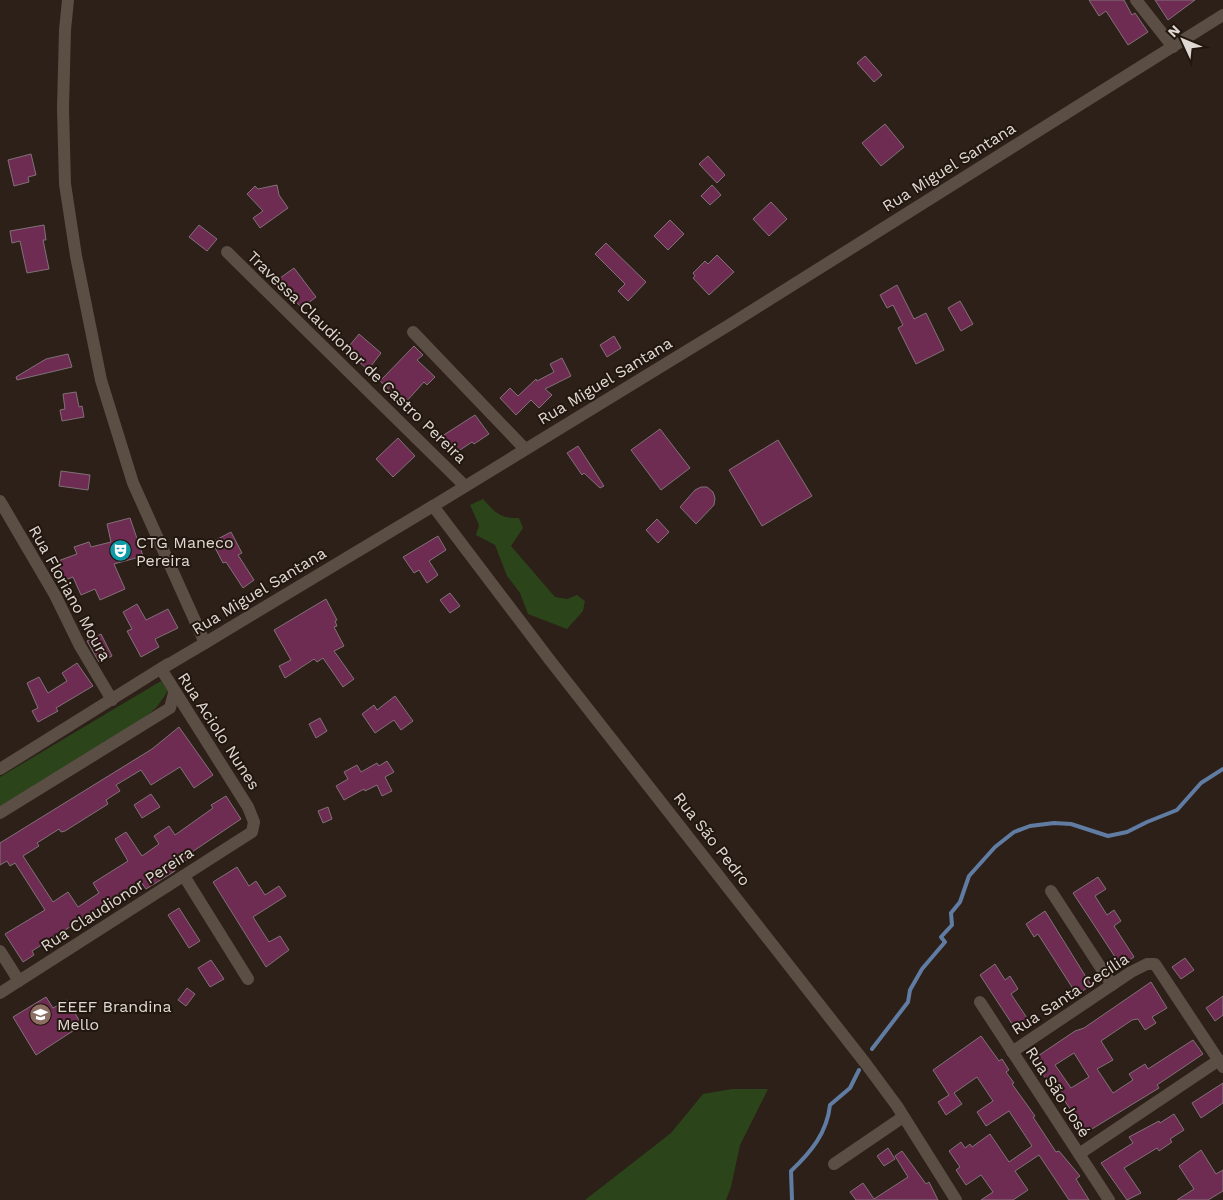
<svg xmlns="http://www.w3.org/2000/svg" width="1223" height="1200" font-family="'Work Sans',sans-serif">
<rect width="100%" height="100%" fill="#2c2018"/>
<g fill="#2b4419">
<path d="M 483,499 C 495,512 500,519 519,518 L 523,528 L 511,546 L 555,597 L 567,599 L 577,595 L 585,601 L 583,611 L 567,629 L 528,614 L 520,593 L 507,576 L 495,545 L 476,535 L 479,525 L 470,505 Z"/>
<polygon points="161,681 168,691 156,708 138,723 0,809 0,777"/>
<polygon points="732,1089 768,1089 740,1145 731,1187 726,1200 585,1200 671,1133 703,1094"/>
</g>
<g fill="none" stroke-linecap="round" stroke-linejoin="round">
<g stroke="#617ca3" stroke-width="4">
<polyline points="872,1049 908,1002 910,990 922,969 945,942 941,937 952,925 951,913 960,902 969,876 995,847 1014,832 1030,826 1054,823 1071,824 1108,836 1127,832 1147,822 1177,810 1201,783 1223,769"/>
<path d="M 792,1200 L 791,1171 C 811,1152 827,1133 830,1105 L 850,1088 L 859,1070"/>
</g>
</g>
<g fill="#6f2c52" stroke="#817178" fill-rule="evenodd">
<polygon points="1089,0 1124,0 1132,15 1135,13 1148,32 1128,45 1106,11 1099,16"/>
<polygon points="1155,0 1195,0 1168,20"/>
<polygon points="865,56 882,75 874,82 857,63"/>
<polygon points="885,124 904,147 881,166 862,143"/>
<polygon points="31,154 36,175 28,177 29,182 14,186 8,160"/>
<polygon points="708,156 725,175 717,183 699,164"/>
<polygon points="277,185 279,195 288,208 260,228 253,218 263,211 247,194 255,186 258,189"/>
<polygon points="712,185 721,195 710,205 701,196"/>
<polygon points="771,202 787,219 769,236 753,219"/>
<polygon points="670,220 684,234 668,250 654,236"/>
<polygon points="44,225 46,240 43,240 49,269 27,273 20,241 12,243 10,231"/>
<polygon points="199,225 217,239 207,251 189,237"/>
<polygon points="606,243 646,282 628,301 618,291 625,284 595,254"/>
<polygon points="717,255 734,272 709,295 693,278 695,276 693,273 705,261 708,264"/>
<polygon points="294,268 316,297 302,308 276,281"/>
<polygon points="897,285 914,319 926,313 944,350 916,364 898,328 903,325 893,305 887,308 880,295"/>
<polygon points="960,301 973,324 961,331 948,308"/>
<polygon points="359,334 381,353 368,370 346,350"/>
<polygon points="614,336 621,348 607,357 600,345"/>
<polygon points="414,346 423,355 417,360 435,377 427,385 424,382 404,404 380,381"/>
<polygon points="68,354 72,367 17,380 16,377 46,359"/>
<polygon points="562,358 571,376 545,389 552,395 539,408 531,400 516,415 500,398 510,388 518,396 536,379 537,381 554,372 550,364"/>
<polygon points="76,392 79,407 82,406 84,417 62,421 60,410 65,409 63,394"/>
<polygon points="475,415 489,434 474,444 472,442 451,456 439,438"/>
<polygon points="660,429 690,468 661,490 631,450"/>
<polygon points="398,438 415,456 393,477 376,459"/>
<polygon points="778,440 812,496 762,526 729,470"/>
<polygon points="578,446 604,486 600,488 584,473 582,475 567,453"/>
<polygon points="61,471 90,475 88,490 59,486"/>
<polygon points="701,487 707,487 713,492 715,498 714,505 696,524 680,507 695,490"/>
<polygon points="130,518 143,556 114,564 125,589 100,600 95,589 81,595 73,577 65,580 58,561 77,554 74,547 89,542 91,547 111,542 107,524"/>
<polygon points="657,519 669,532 658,543 646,530"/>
<polygon points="231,532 242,553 238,555 254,580 243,588 226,562 223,563 212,542"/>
<polygon points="438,536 446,550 429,561 438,575 427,583 419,570 414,573 403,557"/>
<polygon points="450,593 460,606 450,613 440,600"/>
<polygon points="326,599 337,620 335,621 337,626 334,627 344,646 334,651 354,679 343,687 323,658 317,662 314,659 285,678 279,666 291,660 274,630"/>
<polygon points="137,604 146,620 168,609 178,628 155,639 159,647 141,657 127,631 132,629 123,612"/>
<polygon points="101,634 112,656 99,662 87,641"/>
<polygon points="77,663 93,686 56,708 58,711 38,722 32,711 38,708 27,683 39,677 48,693 67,681 62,673"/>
<polygon points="395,696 413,721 401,730 394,720 375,733 362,714 374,705 377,710"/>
<polygon points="320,718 327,731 316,738 309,724"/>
<polygon points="179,727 213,775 194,788 180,767 151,785 141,770 116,785 120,791 106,800 108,804 65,831 61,832 59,829 37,843 39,846 23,856 53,902 68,892 78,907 99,893 93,883 128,861 115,839 126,832 142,856 159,844 154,836 169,826 175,835 213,808 211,805 226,796 241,819 189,854 191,857 174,868 175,871 146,889 141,882 32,951 34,955 23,962 5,934 45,910 15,863 10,866 7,861 0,865 0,843 152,749"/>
<polygon points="387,761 394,772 385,777 392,791 382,796 377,785 365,791 364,789 344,800 336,786 348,779 344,772 357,765 361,772 377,763 379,766"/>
<polygon points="151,794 160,807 142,818 134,805"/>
<polygon points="328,807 332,819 323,823 318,811"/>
<polygon points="237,867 249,886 256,881 265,895 279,886 286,896 253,917 269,942 280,936 289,950 266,967 213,882"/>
<polygon points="1098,877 1106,889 1095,896 1107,915 1114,910 1121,921 1114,926 1134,957 1121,966 1073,893"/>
<polygon points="179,908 200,941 189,948 168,915"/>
<polygon points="1045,911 1091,985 1077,995 1038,934 1034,937 1026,924"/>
<polygon points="1185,958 1194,970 1181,979 1172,967"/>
<polygon points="211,960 224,979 210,987 198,968"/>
<polygon points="995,964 1005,980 1010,976 1018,989 1011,994 1031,1024 1018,1033 980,975"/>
<path d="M 1151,982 L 1167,1008 L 1152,1017 L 1156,1023 L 1145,1030 L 1138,1019 L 1132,1020 L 1101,1041 L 1113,1060 L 1097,1069 L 1113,1093 L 1133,1080 L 1129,1074 L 1145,1064 L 1148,1069 L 1193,1040 L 1203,1054 L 1157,1085 L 1159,1088 L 1082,1135 L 1073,1120 L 1076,1118 L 1055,1086 L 1053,1088 L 1032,1060 L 1075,1031 L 1084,1028 ZM 1074,1053 L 1089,1077 L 1071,1088 L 1055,1065 Z"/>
<polygon points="187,988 195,994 186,1006 178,1000"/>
<polygon points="1223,996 1223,1015 1215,1021 1206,1008"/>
<polygon points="46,997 53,1008 67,1000 82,1025 36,1055 13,1017"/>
<polygon points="981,1036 999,1061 1002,1059 1009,1070 1006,1072 1014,1083 1012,1084 1035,1116 1033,1117 1056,1152 1059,1151 1080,1176 1076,1179 1089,1200 1069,1200 1039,1155 1015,1171 1028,1190 1013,1200 981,1200 993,1192 981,1175 966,1185 956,1170 960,1167 949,1151 961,1142 965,1148 970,1144 972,1147 990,1134 1009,1162 1032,1146 1009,1111 986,1126 977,1112 993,1101 977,1077 954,1093 962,1104 946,1115 938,1102 949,1095 933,1070"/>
<polygon points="1223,1083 1223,1103 1201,1118 1192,1103"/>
<polygon points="1174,1114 1184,1130 1170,1139 1172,1142 1159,1151 1157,1148 1124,1168 1141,1193 1127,1200 1101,1163 1133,1143 1129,1137 1159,1121 1160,1123"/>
<polygon points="888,1148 895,1159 884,1166 877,1156"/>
<polygon points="1201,1150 1216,1174 1223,1170 1223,1191 1208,1200 1177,1200 1194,1189 1179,1166"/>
<polygon points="902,1151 926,1184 929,1182 938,1200 856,1200 850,1192 863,1183 874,1199 908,1177 895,1156"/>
</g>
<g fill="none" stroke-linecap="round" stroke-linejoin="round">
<g stroke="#5b4e45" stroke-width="12">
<polyline points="1136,0 1173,47"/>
<polyline points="227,252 465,486"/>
<polyline points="413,332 525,449"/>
<polyline points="0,501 55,595 80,646 112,700"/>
<polyline points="433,506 729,325 1223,15"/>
<polyline points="0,769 168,664"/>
<polyline points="0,813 170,708 174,693"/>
<polyline points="184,876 248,979"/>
<polyline points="1051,891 1112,985"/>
<polyline points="0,951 19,981"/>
<polyline points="0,993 252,832 254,822 248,807 161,669 205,643"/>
<polyline points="980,1002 1109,1200"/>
<polyline points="1012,1052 1131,972 1147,964 1155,964 1223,1067"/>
<polyline points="1079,1154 1219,1060"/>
<polyline points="834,1164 903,1117"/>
</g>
<polyline stroke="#5b4e45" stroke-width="12" points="68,0 65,30 63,108 65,184 76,256 101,380 133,483 205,643 433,506 549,659 866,1064 897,1106 956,1200"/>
</g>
<defs>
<symbol id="theatre-disc" viewBox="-11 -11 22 22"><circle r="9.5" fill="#0f9aa8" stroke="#22170f"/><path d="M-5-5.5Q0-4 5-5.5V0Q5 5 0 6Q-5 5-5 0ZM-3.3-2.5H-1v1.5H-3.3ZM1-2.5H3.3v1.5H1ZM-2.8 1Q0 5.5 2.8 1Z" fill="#fff"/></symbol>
<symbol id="school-disc" viewBox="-11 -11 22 22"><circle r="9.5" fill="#8d6e63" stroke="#22170f"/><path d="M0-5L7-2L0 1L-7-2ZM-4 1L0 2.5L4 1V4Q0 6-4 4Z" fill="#fff"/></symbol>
</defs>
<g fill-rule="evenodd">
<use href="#theatre-disc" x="108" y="538" width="25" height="25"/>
<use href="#school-disc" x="28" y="1002" width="25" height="25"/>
</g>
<g text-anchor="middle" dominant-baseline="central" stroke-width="4" stroke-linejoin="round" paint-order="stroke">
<g font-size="16" fill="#e0d8d3" stroke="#22170f">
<text transform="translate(949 167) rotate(-32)">Rua Miguel Santana</text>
<text transform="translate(357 357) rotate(44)">Travessa Claudionor de Castro Pereira</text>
<text transform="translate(605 381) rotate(-31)">Rua Miguel Santana</text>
<text transform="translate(259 591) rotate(-31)">Rua Miguel Santana</text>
<text transform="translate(70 593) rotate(61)">Rua Floriano Moura</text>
<text transform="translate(219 731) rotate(57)">Rua Aciolo Nunes</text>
<text transform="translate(712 839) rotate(52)">Rua São Pedro</text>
<text transform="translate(117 899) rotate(-33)">Rua Claudionor Pereira</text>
<text transform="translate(1070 994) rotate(-33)">Rua Santa Cecília</text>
<text transform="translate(1058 1092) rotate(57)">Rua São José</text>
</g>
<g font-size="16" fill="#e0d8d3" stroke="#22170f" text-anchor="start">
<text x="136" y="542">CTG Maneco<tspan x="136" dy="18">Pereira</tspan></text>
<text x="57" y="1006">EEEF Brandina<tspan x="57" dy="18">Mello</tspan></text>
</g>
</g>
<g transform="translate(1183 40) rotate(314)" stroke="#22170f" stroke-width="4" paint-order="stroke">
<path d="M0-4L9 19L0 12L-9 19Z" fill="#e0d8d3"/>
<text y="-8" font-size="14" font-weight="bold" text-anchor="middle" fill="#e0d8d3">N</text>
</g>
</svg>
